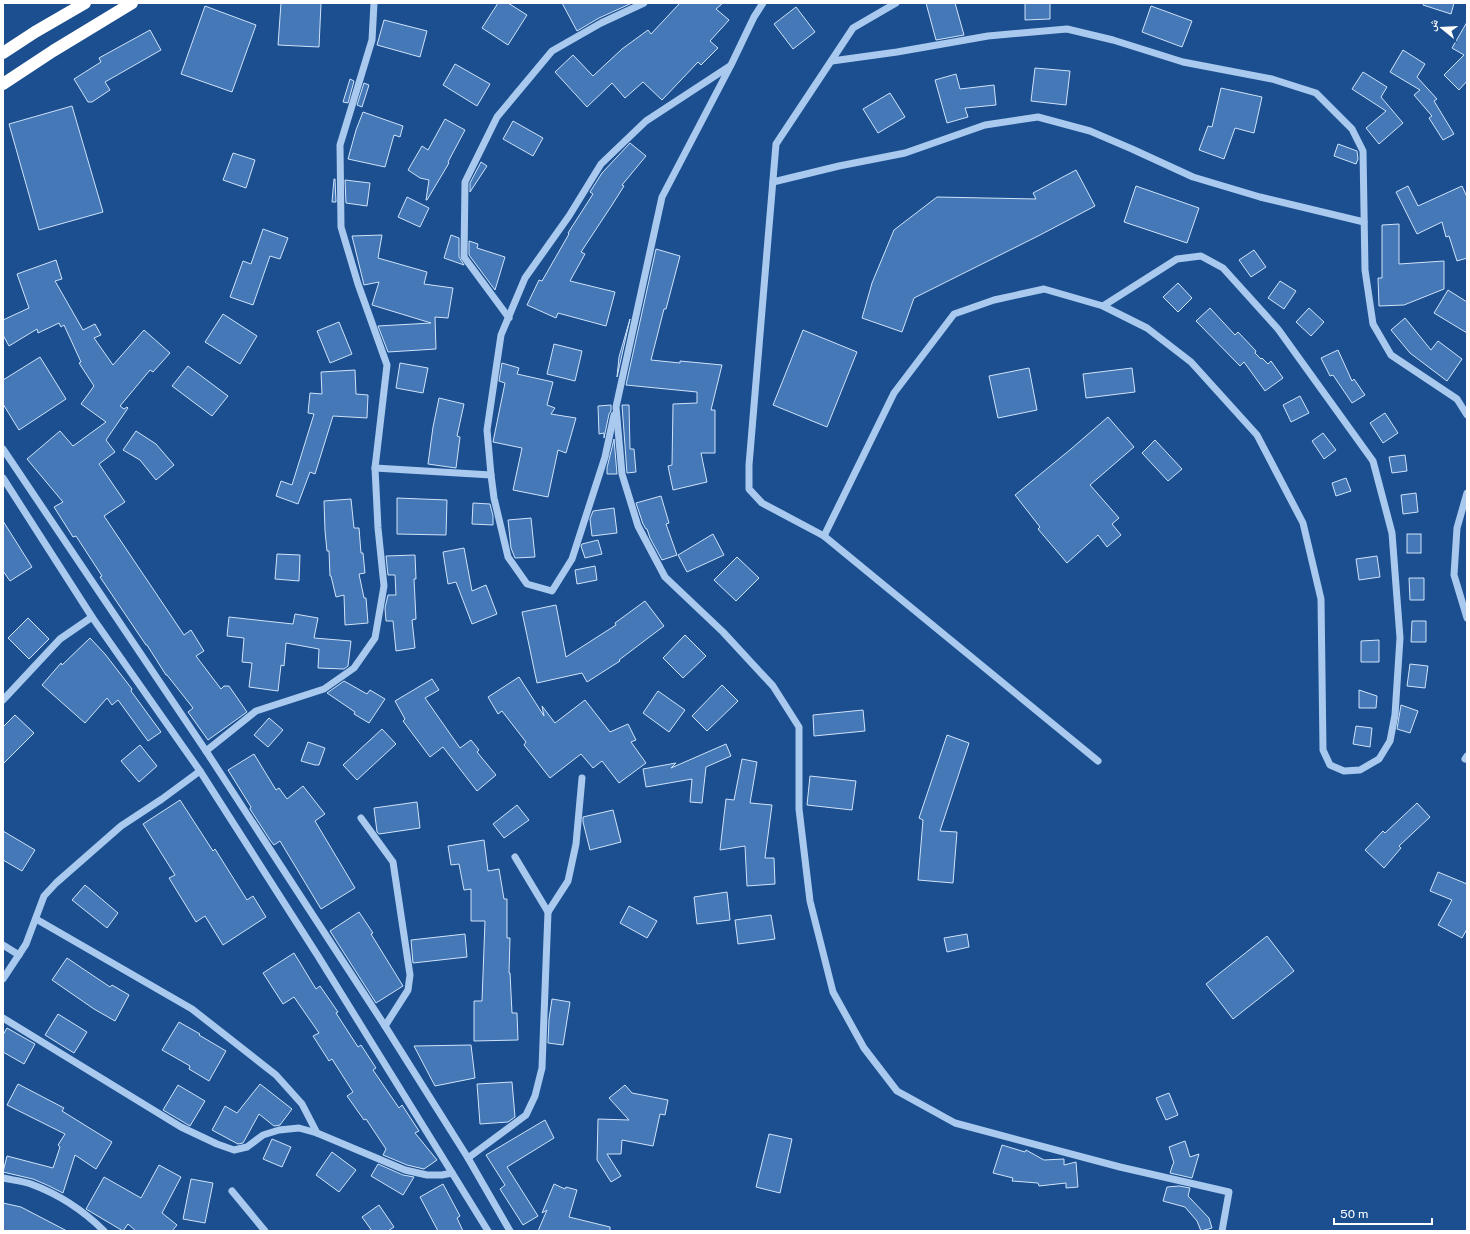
<svg xmlns="http://www.w3.org/2000/svg" width="1470" height="1234" font-family="'Public Sans','Noto Naskh Arabic',sans-serif">
<rect width="100%" height="100%" fill="#1b4f8f"/>
<g fill="#4478b7" stroke="#cfe3fa">
<polygon points="281,3 321,3 319,47 278,45"/>
<polygon points="498,3 508,3 527,15 508,45 482,28"/>
<polygon points="562,3 632,3 599,18 577,31"/>
<polygon points="680,3 723,3 716,9 729,20 710,41 718,48 701,65 698,62 662,100 643,82 625,98 612,83 587,107 555,72 573,55 593,76 622,49 648,30 651,34"/>
<polygon points="926,3 955,3 964,35 936,40"/>
<polygon points="1025,3 1050,3 1050,19 1025,20"/>
<polygon points="1424,3 1454,3 1451,14 1423,5"/>
<polygon points="205,6 256,25 232,92 181,74"/>
<polygon points="1151,6 1192,21 1182,47 1142,32"/>
<polygon points="796,7 815,32 793,49 774,24"/>
<polygon points="384,20 427,31 420,57 377,45"/>
<polygon points="1467,22 1467,81 1459,90 1444,75 1464,55 1452,48"/>
<polygon points="150,30 161,50 105,82 110,90 92,102 88,102 74,79 101,62 99,58"/>
<polygon points="1403,50 1425,64 1417,77 1437,99 1434,101 1454,134 1443,140 1429,118 1432,116 1414,95 1420,90 1390,72"/>
<polygon points="455,64 490,84 477,106 443,85"/>
<polygon points="1035,68 1070,71 1066,105 1031,101"/>
<polygon points="1363,72 1387,87 1381,97 1403,123 1379,144 1366,128 1386,111 1352,89"/>
<polygon points="956,74 960,89 994,85 996,105 965,108 968,117 947,123 935,80"/>
<polygon points="350,79 354,81 348,103 343,102"/>
<polygon points="364,83 369,85 362,107 357,105"/>
<polygon points="1221,88 1262,97 1254,133 1235,128 1224,159 1199,150 1208,126 1212,127"/>
<polygon points="890,93 905,117 878,133 863,109"/>
<polygon points="72,106 103,212 39,230 9,124"/>
<polygon points="363,112 403,126 400,137 394,135 385,167 348,159 356,130"/>
<polygon points="445,119 465,130 448,162 449,163 427,200 426,200 429,180 420,178 408,170 422,146 428,150"/>
<polygon points="513,121 543,138 533,156 503,139"/>
<polygon points="630,143 646,156 622,185 624,186 612,205 581,252 585,254 570,281 615,292 606,326 558,313 556,318 527,305 539,280 542,281 569,234 568,233 593,194 590,192 602,173"/>
<polygon points="1338,144 1357,151 1358,159 1356,164 1334,156"/>
<polygon points="233,153 255,160 246,188 223,180"/>
<polygon points="481,162 487,166 470,192 470,183"/>
<polygon points="1076,170 1095,206 1040,235 914,298 902,332 862,318 872,283 894,230 937,197 1036,199 1033,193"/>
<polygon points="334,179 335,179 336,202 332,202"/>
<polygon points="345,180 370,183 367,206 346,203"/>
<polygon points="1136,186 1199,208 1187,243 1124,222"/>
<polygon points="1408,186 1418,206 1462,186 1467,197 1467,258 1457,261 1449,236 1446,237 1442,222 1417,234 1396,192"/>
<polygon points="407,197 429,208 420,227 398,217"/>
<polygon points="1399,224 1399,264 1444,261 1444,289 1404,305 1379,306 1378,278 1382,278 1382,225"/>
<polygon points="263,229 288,238 280,259 270,256 253,305 230,297 243,261 251,264"/>
<polygon points="382,235 378,258 427,272 424,284 453,288 448,318 435,317 436,349 388,352 378,326 431,323 372,305 379,282 364,285 352,236"/>
<polygon points="451,235 459,238 459,257 464,265 444,258"/>
<polygon points="469,241 478,244 477,248 505,257 495,290 469,255"/>
<polygon points="656,249 680,256 666,309 664,309 651,360 680,363 680,361 722,365 711,410 715,410 715,453 701,453 707,482 673,490 668,466 672,465 673,404 697,403 697,392 626,385"/>
<polygon points="1254,250 1266,267 1251,277 1239,260"/>
<polygon points="56,260 62,279 55,281 83,330 95,324 101,335 94,338 113,365 144,330 170,353 153,372 150,370 120,406 124,409 127,407 128,408 106,440 115,452 99,464 125,502 104,516 184,635 191,630 204,651 196,656 221,689 224,686 229,686 247,712 208,740 188,712 193,708 167,675 166,675 147,645 146,645 100,577 102,576 76,536 73,537 54,507 63,502 27,459 60,431 73,446 106,422 81,404 94,386 79,363 81,362 64,325 61,327 59,323 38,333 37,329 9,346 3,335 3,320 29,308 17,274"/>
<polygon points="1280,281 1296,291 1284,309 1268,298"/>
<polygon points="1178,283 1192,298 1178,312 1163,297"/>
<polygon points="1448,290 1467,302 1467,333 1434,313"/>
<polygon points="1210,308 1235,335 1238,332 1256,351 1255,353 1261,359 1262,358 1268,364 1271,361 1283,378 1265,391 1244,362 1240,366 1196,321"/>
<polygon points="1309,308 1324,322 1311,336 1296,322"/>
<polygon points="223,314 257,336 240,364 205,342"/>
<polygon points="1405,318 1431,350 1438,341 1462,359 1447,381 1410,353 1391,330"/>
<polygon points="630,319 617,377 619,357"/>
<polygon points="339,322 352,354 330,363 317,331"/>
<polygon points="803,330 857,352 827,427 773,405"/>
<polygon points="554,344 582,351 575,381 547,374"/>
<polygon points="1338,350 1352,381 1354,379 1365,395 1352,403 1333,375 1330,376 1321,358"/>
<polygon points="40,357 66,399 19,430 3,404 3,380"/>
<polygon points="400,363 428,368 423,393 396,388"/>
<polygon points="502,363 519,368 517,374 553,382 547,405 555,408 551,414 576,418 566,453 558,450 548,497 513,490 522,448 493,442 505,383 499,381"/>
<polygon points="188,366 228,396 212,416 172,386"/>
<polygon points="1029,368 1037,410 998,418 989,376"/>
<polygon points="1132,368 1135,392 1086,398 1083,374"/>
<polygon points="355,370 356,394 368,395 367,418 333,416 315,474 310,472 298,504 276,496 281,481 292,485 314,414 308,413 310,393 322,394 321,372"/>
<polygon points="1300,396 1309,413 1291,422 1283,405"/>
<polygon points="439,398 464,404 457,436 460,437 456,468 428,464 433,427"/>
<polygon points="611,405 611,411 609,414 604,438 604,433 599,434 598,406"/>
<polygon points="622,405 629,405 630,449 634,449 636,472 627,473"/>
<polygon points="1385,413 1398,433 1383,443 1370,423"/>
<polygon points="1108,417 1134,447 1090,485 1119,518 1112,524 1121,535 1107,547 1098,535 1067,563 1038,529 1040,527 1015,495 1071,449"/>
<polygon points="136,431 156,444 174,465 156,480 140,460 123,450"/>
<polygon points="1323,433 1336,450 1324,459 1312,441"/>
<polygon points="614,439 617,474 607,474 607,468"/>
<polygon points="1155,440 1182,469 1168,481 1142,453"/>
<polygon points="1405,455 1407,471 1392,473 1389,457"/>
<polygon points="1346,478 1351,491 1336,496 1332,483"/>
<polygon points="1416,493 1418,512 1403,514 1401,495"/>
<polygon points="661,496 669,523 666,524 677,555 662,560 650,538 647,529 646,529 643,524 636,503"/>
<polygon points="397,498 447,500 446,535 397,534"/>
<polygon points="351,499 354,528 359,528 361,553 363,553 365,573 359,574 364,598 366,598 368,623 345,625 344,595 336,597 331,576 330,576 329,551 327,551 325,531 324,501"/>
<polygon points="473,503 490,504 493,516 493,525 472,524"/>
<polygon points="614,508 617,533 592,536 590,519 593,511"/>
<polygon points="531,518 535,557 515,558 511,548 508,520"/>
<polygon points="3,521 32,567 10,581 3,571"/>
<polygon points="713,534 724,555 687,572 678,555"/>
<rect x="1407" y="534" width="14" height="19"/>
<polygon points="598,540 602,554 585,558 581,546 582,544"/>
<polygon points="464,548 472,591 486,585 497,614 472,624 456,582 448,584 443,552"/>
<polygon points="277,554 300,555 299,581 275,579"/>
<polygon points="415,555 416,579 414,579 416,619 412,620 415,648 396,651 393,621 386,621 385,608 388,595 396,595 395,575 388,575 386,556"/>
<polygon points="1377,556 1380,577 1359,580 1356,559"/>
<polygon points="737,557 759,578 736,601 714,580"/>
<polygon points="595,566 597,580 577,584 575,570"/>
<polygon points="1409,578 1424,578 1424,600 1410,600"/>
<polygon points="645,601 664,626 619,660 620,661 587,682 582,673 537,683 522,612 556,605 566,657 616,625 615,623"/>
<polygon points="295,614 318,618 314,638 351,641 348,666 344,669 318,668 319,649 286,643 284,666 281,665 278,691 249,687 252,663 242,662 244,638 227,636 229,617 293,624"/>
<polygon points="28,618 49,639 29,659 8,638"/>
<polygon points="1412,621 1426,621 1426,642 1411,642"/>
<polygon points="685,635 706,656 683,678 663,658"/>
<polygon points="90,638 105,654 132,689 131,691 161,732 148,741 118,700 112,705 107,698 85,723 42,685 61,663 62,665"/>
<polygon points="1379,640 1379,662 1361,662 1361,641"/>
<polygon points="1410,664 1428,666 1425,688 1407,686"/>
<polygon points="519,677 544,716 542,706 555,723 585,700 610,732 628,724 636,740 631,742 646,763 619,783 602,761 593,768 581,754 550,778 524,745 526,742 502,711 498,714 488,697"/>
<polygon points="432,679 439,690 425,698 460,748 471,740 479,750 477,752 496,775 477,791 443,747 430,757 403,721 405,719 395,701"/>
<polygon points="344,681 367,694 370,690 385,699 369,723 354,714 355,712 327,693"/>
<polygon points="722,685 738,701 707,731 692,716"/>
<polygon points="1359,690 1377,696 1376,708 1359,708"/>
<polygon points="658,691 685,710 669,732 643,713"/>
<polygon points="1401,705 1418,711 1410,733 1397,729"/>
<polygon points="863,710 865,731 814,736 813,715"/>
<polygon points="15,715 34,733 3,764 3,727"/>
<polygon points="269,718 283,730 268,747 254,735"/>
<polygon points="1356,726 1372,728 1370,747 1353,744"/>
<polygon points="382,729 396,744 357,780 343,765"/>
<polygon points="947,735 969,743 940,831 957,832 953,883 918,880 923,820 919,818"/>
<polygon points="308,742 325,748 319,765 315,765 301,761"/>
<polygon points="726,744 731,756 706,767 702,803 690,802 692,779 646,787 643,769 676,763 671,768"/>
<polygon points="140,745 157,766 139,782 121,761"/>
<polygon points="254,754 276,790 279,788 287,799 303,786 325,814 315,821 355,888 321,909 280,841 274,845 270,840 250,809 251,807 228,770"/>
<polygon points="742,759 757,762 750,803 772,805 765,858 774,858 775,884 747,886 745,846 720,850 726,799 734,800"/>
<polygon points="810,776 856,781 852,810 807,805"/>
<polygon points="180,800 213,851 215,849 247,900 253,896 266,917 223,945 205,916 196,922 169,878 175,875 143,824"/>
<polygon points="417,802 420,828 379,834 377,832 374,808"/>
<polygon points="1417,803 1430,817 1399,846 1401,848 1384,868 1365,850 1383,831 1385,833"/>
<polygon points="517,805 529,820 504,838 493,824"/>
<polygon points="613,810 621,842 590,850 583,822 583,817"/>
<polygon points="3,831 35,850 22,871 3,860"/>
<polygon points="484,840 488,871 499,869 504,899 507,899 507,938 510,938 509,973 510,973 512,1013 517,1013 518,1040 474,1041 474,1001 482,1001 485,921 471,921 471,889 464,890 459,864 451,865 448,846"/>
<polygon points="1438,872 1467,884 1467,929 1462,938 1438,925 1452,900 1430,891"/>
<polygon points="85,885 118,913 107,928 72,900"/>
<polygon points="727,892 730,920 697,924 694,897"/>
<polygon points="629,906 657,921 647,938 620,923"/>
<polygon points="359,912 373,933 371,934 403,986 376,1003 330,931"/>
<polygon points="771,915 775,939 738,944 735,920"/>
<polygon points="465,934 467,957 413,963 411,940"/>
<polygon points="967,934 969,947 947,952 944,938"/>
<polygon points="1267,936 1294,971 1233,1019 1206,984"/>
<polygon points="294,953 316,989 320,986 338,1012 336,1013 358,1047 361,1045 376,1068 373,1070 399,1108 402,1105 419,1131 415,1133 437,1160 424,1169 407,1165 383,1155 386,1149 366,1119 364,1120 347,1096 353,1092 332,1059 329,1061 313,1036 319,1033 294,997 283,1004 263,973"/>
<polygon points="67,958 110,987 112,985 129,995 115,1021 94,1009 52,980"/>
<polygon points="552,999 570,1002 563,1045 548,1043 549,1019"/>
<polygon points="58,1014 87,1032 74,1053 45,1035"/>
<polygon points="179,1022 200,1034 199,1035 226,1051 209,1081 189,1069 190,1066 162,1050"/>
<polygon points="7,1028 35,1044 24,1064 3,1052 3,1035"/>
<polygon points="471,1045 475,1078 435,1086 414,1046"/>
<polygon points="512,1082 515,1117 508,1122 480,1124 477,1084"/>
<polygon points="18,1084 64,1108 62,1111 112,1142 96,1169 75,1155 63,1193 47,1185 33,1179 3,1172 7,1156 53,1168 60,1147 58,1145 65,1134 7,1105"/>
<polygon points="260,1084 292,1109 280,1125 274,1126 259,1114 243,1143 238,1144 212,1130 225,1106 237,1113"/>
<polygon points="178,1085 205,1101 190,1126 163,1110"/>
<polygon points="625,1085 632,1093 668,1100 665,1115 660,1114 653,1146 622,1140 621,1154 607,1154 621,1176 611,1182 597,1160 598,1119 629,1120 609,1098"/>
<polygon points="1169,1093 1178,1115 1166,1120 1156,1098"/>
<polygon points="545,1120 554,1138 507,1167 538,1216 523,1225 500,1189 505,1185 486,1155"/>
<polygon points="769,1134 792,1139 780,1193 756,1187"/>
<polygon points="272,1139 291,1147 282,1167 263,1159"/>
<polygon points="1185,1141 1190,1157 1199,1154 1192,1178 1170,1173 1173,1164 1174,1163 1169,1147"/>
<polygon points="1002,1145 1025,1152 1026,1150 1044,1160 1064,1159 1064,1165 1076,1162 1078,1187 1066,1188 1066,1183 1039,1186 1038,1183 1012,1181 1013,1178 993,1173"/>
<polygon points="332,1152 356,1170 339,1192 316,1175"/>
<polygon points="378,1164 403,1175 414,1177 403,1195 371,1176"/>
<polygon points="159,1165 181,1177 162,1213 177,1225 172,1231 136,1231 128,1224 123,1231 86,1209 104,1177 141,1198"/>
<polygon points="191,1179 213,1183 205,1223 183,1219"/>
<polygon points="443,1184 460,1216 457,1218 463,1231 438,1231 420,1197"/>
<polygon points="554,1184 565,1189 566,1187 577,1190 569,1217 610,1227 610,1231 538,1231 547,1210 542,1213"/>
<polygon points="1179,1186 1190,1188 1188,1196 1209,1218 1212,1228 1201,1231 1197,1221 1185,1207 1163,1201 1167,1187"/>
<polygon points="3,1203 21,1207 67,1231 3,1231"/>
<polygon points="379,1205 394,1227 388,1231 372,1231 362,1217"/>
</g>
<g fill="none" stroke-linecap="round" stroke-linejoin="round">
<g stroke="#a9c9ee" stroke-width="7">
<polyline points="763,3 754,17 731,65 662,197 616,407 622,474 638,526 665,577 723,632 773,686 799,727 799,809 810,901 833,992 864,1048 897,1091 955,1123 1120,1167 1229,1192 1222,1231"/>
<polyline points="896,3 853,28 776,144 749,465 749,489 762,503 824,536 1098,761"/>
<polyline points="832,61 897,52 988,36 1067,29 1113,40 1183,62 1272,79 1316,93 1352,129 1363,151 1365,270 1373,324 1391,355 1457,399 1467,415"/>
<polyline points="773,182 839,166 905,153 985,125 1038,117 1090,131 1132,149 1193,177 1260,197 1364,222"/>
<polyline points="509,318 464,257 465,182 497,117 552,51 601,23 644,3"/>
<polyline points="614,415 605,457 572,559 552,591 527,584 508,557 494,498 491,475 487,430 501,335 525,278 569,216 601,164 646,121 730,66"/>
<polyline points="3,449 206,751 385,1026 468,1158 510,1231"/>
<polyline points="375,468 491,475"/>
<polyline points="3,478 92,617 200,771 318,956 488,1231"/>
<polyline points="1467,493 1457,528 1454,575 1467,618"/>
<polyline points="824,536 894,393 954,314 994,300 1044,289 1103,306 1147,328 1191,362 1257,435 1303,523 1321,599 1323,750 1330,765 1344,771 1360,770 1379,759 1390,741 1395,715 1400,638 1392,533 1373,461 1278,329 1223,268 1201,256 1177,259 1103,306"/>
<polyline points="3,700 60,639 92,617"/>
<polyline points="206,751 256,711 324,689 354,668 375,638 384,586 378,528 375,468 387,365 358,284 341,227 340,145 372,40 374,3"/>
<polyline points="1465,759 1467,756"/>
<polyline points="361,818 393,862 410,975 408,990 385,1026"/>
<polyline points="515,857 548,912"/>
<polyline points="36,919 192,1009 276,1075 302,1104 317,1133"/>
<polyline points="3,945 19,955"/>
<polyline points="3,979 26,944 44,896 56,883 121,826 162,799 200,771"/>
<polyline points="3,1018 181,1127 217,1144 234,1150 247,1147 263,1135 279,1130 299,1128 317,1133 405,1170 427,1175 442,1175 452,1173"/>
<polyline points="468,1158 526,1115 535,1096 542,1068 548,912 568,881 576,844 582,778"/>
<path d="M 3,1178 C 12,1180 22,1181 31,1184 C 58,1194 84,1211 104,1231"/>
<polyline points="232,1191 265,1231"/>
</g>
<g stroke="#fff" stroke-width="12">
<polyline points="3,53 35,32 85,3"/>
<polyline points="3,84 53,51 132,3"/>
</g>
</g>
<rect width="1470" height="1234" fill="none" stroke="#ffffff" stroke-width="8"/>
<g transform="translate(1442 28) rotate(288)" stroke="#1b4f8f" stroke-width="3" paint-order="stroke">
<path d="M0-3L7 15L0 10L-7 15Z" fill="#ffffff"/>
<text y="-6" font-size="11" font-weight="bold" text-anchor="middle" fill="#ffffff">ش</text>
</g>
<path d="M1334 1218v6h98v-6" fill="none" stroke="#ffffff" stroke-width="2"/>
<text x="1340" y="1218" font-size="12" fill="#ffffff" stroke="#1b4f8f" stroke-width="3" paint-order="stroke">50 m</text>
</svg>
